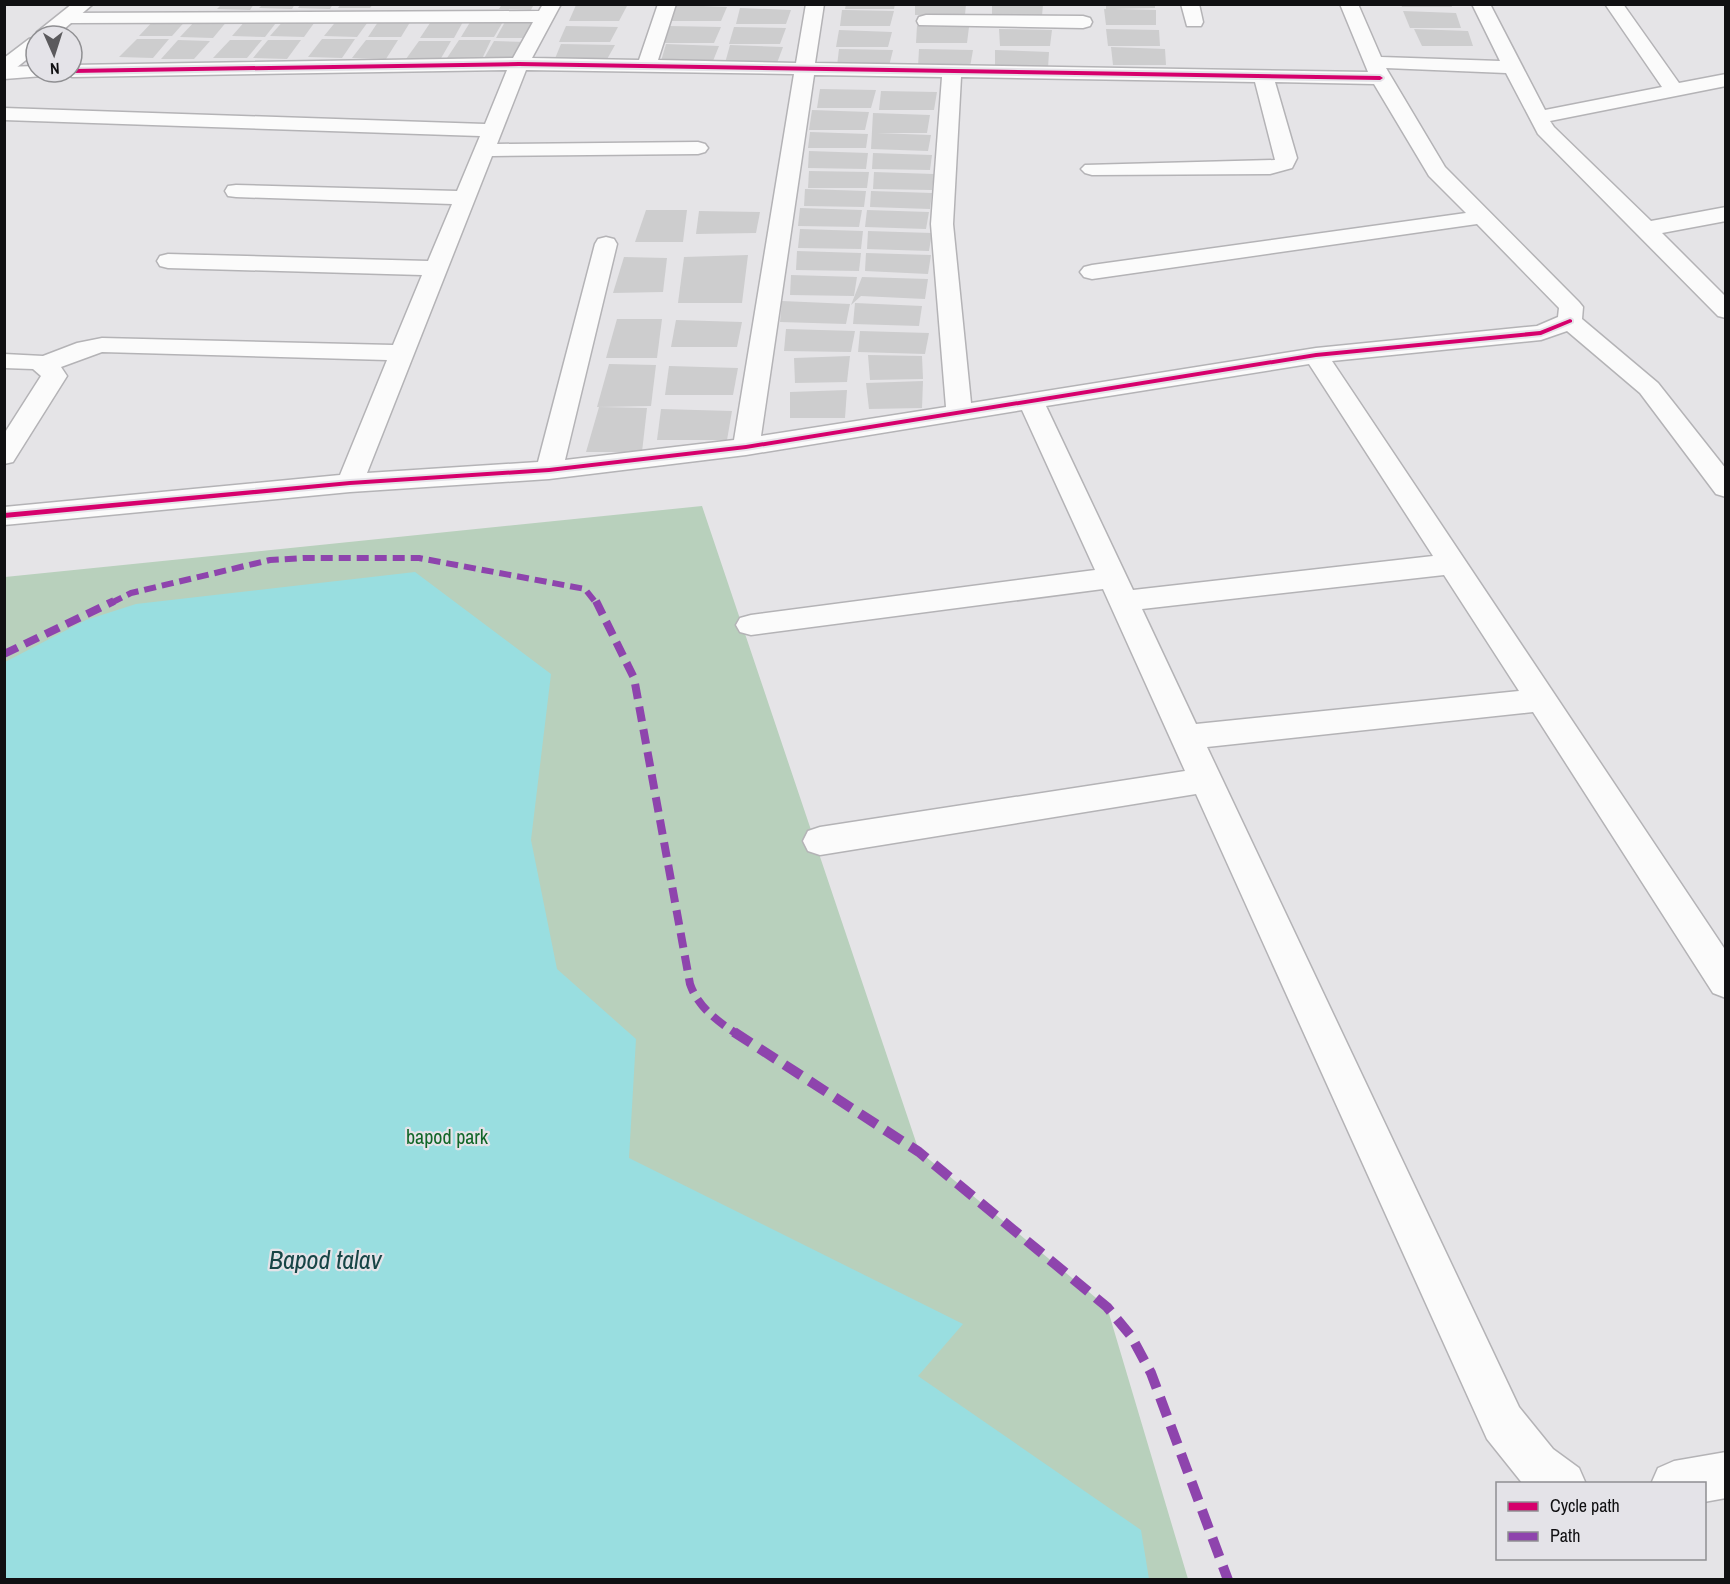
<svg xmlns="http://www.w3.org/2000/svg" width="1730" height="1584" font-family="'Archivo Narrow',sans-serif">
<rect width="100%" height="100%" fill="#e5e4e7"/>
<polygon fill="#b8d0bc" points="702,506 919,1151 1107,1307 1188,1579 5,1580 5,577"/>
<polygon fill="#99dee0" points="415,572 551,674 531,840 557,969 636,1039 629,1158 963,1324 918,1376 1141,1530 1149,1579 5,1579 5,662 86,620 136,604"/>
<g fill="#cdcdce">
<polygon points="222,4 254,4 250,10 217,9"/>
<polygon points="263,4 295,4 292,9 259,8"/>
<polygon points="301,4 333,4 330,9 298,8"/>
<polygon points="341,4 373,4 370,8 338,8"/>
<polygon points="502,4 534,4 531,10 499,9"/>
<polygon points="846,4 895,4 894,9 845,9"/>
<polygon points="915,4 966,4 965,15 915,15"/>
<polygon points="992,4 1043,4 1042,16 992,16"/>
<polygon points="1106,4 1155,4 1155,8 1114,9 1156,10 1156,25 1106,25 1104,9 1106,9"/>
<polygon points="1401,4 1451,4 1452,7 1402,7"/>
<polygon points="576,5 584,4 627,6 619,21 569,21"/>
<polygon points="676,5 679,5 727,7 721,21 671,21"/>
<polygon points="740,8 791,10 786,24 736,24"/>
<polygon points="842,10 846,10 894,11 890,26 840,26"/>
<polygon points="1403,11 1456,13 1461,28 1410,28"/>
<polygon points="156,18 188,18 172,36 139,36"/>
<polygon points="247,19 279,19 265,37 232,36"/>
<polygon points="285,19 317,19 304,37 270,36"/>
<polygon points="338,19 370,19 357,37 324,36"/>
<polygon points="380,19 412,19 401,37 368,37"/>
<polygon points="472,19 504,20 494,37 461,37"/>
<polygon points="196,20 228,20 213,38 180,37"/>
<polygon points="432,20 464,20 454,38 420,38"/>
<polygon points="506,20 538,21 530,38 496,38"/>
<polygon points="566,26 618,27 610,42 559,42"/>
<polygon points="669,26 721,27 714,43 664,43"/>
<polygon points="917,26 969,27 967,43 916,43"/>
<polygon points="734,27 786,28 780,44 729,44"/>
<polygon points="999,29 1052,30 1050,46 1000,46"/>
<polygon points="1106,29 1159,30 1160,46 1108,46"/>
<polygon points="1414,29 1468,31 1473,46 1422,46"/>
<polygon points="839,30 892,32 888,47 836,47"/>
<polygon points="137,39 169,39 153,58 119,57"/>
<polygon points="322,39 355,39 342,58 308,57"/>
<polygon points="178,40 210,41 194,59 161,59"/>
<polygon points="230,40 262,40 247,58 213,58"/>
<polygon points="268,40 301,40 287,59 253,58"/>
<polygon points="366,40 398,40 386,59 352,58"/>
<polygon points="459,40 491,40 482,59 447,58"/>
<polygon points="419,41 451,41 440,60 406,59"/>
<polygon points="494,41 527,42 518,60 483,60"/>
<polygon points="561,44 615,45 606,61 554,61"/>
<polygon points="666,44 719,46 713,61 661,61"/>
<polygon points="730,45 783,47 777,63 725,63"/>
<polygon points="1111,47 1165,49 1166,65 1113,65"/>
<polygon points="839,49 893,50 889,66 837,66"/>
<polygon points="919,49 973,50 970,67 918,67"/>
<polygon points="995,50 1049,52 1048,68 995,68"/>
<polygon points="820,89 876,90 871,108 817,108"/>
<polygon points="881,91 937,92 934,110 879,110"/>
<polygon points="812,110 869,112 865,130 809,130"/>
<polygon points="873,113 930,115 927,133 877,133 931,135 928,151 871,149"/>
<polygon points="810,132 868,134 866,148 808,148"/>
<polygon points="809,151 868,153 866,169 808,168"/>
<polygon points="873,153 932,155 930,170 872,169"/>
<polygon points="809,171 869,172 867,188 808,188"/>
<polygon points="874,172 934,174 932,190 873,189"/>
<polygon points="805,189 866,191 864,207 804,206"/>
<polygon points="871,191 932,193 930,209 870,207"/>
<polygon points="800,208 862,210 859,227 798,226"/>
<polygon points="646,210 687,210 683,242 635,242"/>
<polygon points="867,210 929,212 926,229 865,227"/>
<polygon points="699,211 760,212 756,233 696,234"/>
<polygon points="800,229 863,231 861,249 798,248"/>
<polygon points="868,231 932,233 929,251 867,249"/>
<polygon points="797,251 861,253 859,271 796,270"/>
<polygon points="866,253 931,255 928,274 865,271"/>
<polygon points="748,255 742,303 678,303 684,257"/>
<polygon points="624,257 667,258 663,292 613,293"/>
<polygon points="791,275 857,277 854,296 790,295"/>
<polygon points="862,277 928,279 925,299 861,296 851,305"/>
<polygon points="782,301 850,304 846,324 780,322"/>
<polygon points="855,303 922,306 919,326 853,324"/>
<polygon points="617,319 662,319 657,358 606,358"/>
<polygon points="676,320 742,322 737,347 671,347"/>
<polygon points="786,329 855,331 851,352 784,351"/>
<polygon points="860,331 929,333 925,354 858,352"/>
<polygon points="868,355 922,356 923,379 870,380"/>
<polygon points="850,356 847,382 795,383 794,358"/>
<polygon points="609,364 656,365 651,406 597,407"/>
<polygon points="669,366 738,368 733,395 665,395"/>
<polygon points="923,381 922,408 869,409 866,383"/>
<polygon points="847,390 845,418 790,418 790,392"/>
<polygon points="599,407 647,408 642,452 586,452"/>
<polygon points="661,409 732,411 727,440 657,440"/>
</g>
<g fill="none" stroke-linecap="round" stroke-linejoin="round">
<defs>
<g id="minor">
<path d="M 543,4 L 561,4 L 532,58 L 639,60 L 658,4 L 676,4 L 658,60 L 796,63 L 806,4 L 824,4 L 815,63 L 1368,72 L 1340,4 L 1358,4 L 1381,57 L 1500,61 L 1472,4 L 1490,4 L 1545,110 L 1662,87 L 1605,4 L 1623,4 L 1679,83 L 1726,74 L 1726,86 L 1550,121 L 1554,127 L 1651,221 L 1726,207 L 1726,221 L 1662,233 L 1726,297 L 1726,318 L 1718,316 L 1538,134 L 1506,73 L 1386,68 L 1445,167 L 1579,302 L 1583,307 L 1582,319 L 1658,383 L 1726,469 L 1726,497 L 1716,494 L 1640,393 L 1567,331 L 1541,340 L 1332,361 L 1726,951 L 1726,998 L 1713,993 L 1533,712 L 1207,747 L 1519,1407 L 1553,1449 L 1579,1468 L 1586,1484 L 1523,1484 L 1487,1439 L 1196,794 L 820,855 L 808,851 L 803,841 L 808,831 L 820,827 L 1185,771 L 1103,589 L 751,635 L 740,632 L 736,625 L 740,618 L 751,615 L 1095,570 L 1022,410 L 746,455 L 549,479 L 350,492 L 4,525 L 4,507 L 340,475 L 387,360 L 102,352 L 61,367 L 67,376 L 13,462 L 4,464 L 4,434 L 41,376 L 33,369 L 4,368 L 4,354 L 43,356 L 77,343 L 102,338 L 393,345 L 422,275 L 168,268 L 160,266 L 157,261 L 160,256 L 168,254 L 428,261 L 452,204 L 236,197 L 228,196 L 225,191 L 228,186 L 236,185 L 457,191 L 480,136 L 4,120 L 4,108 L 485,124 L 507,70 L 72,77 L 63,72 L 72,72 L 72,65 L 513,58 L 533,22 L 68,23 L 62,21 L 59,17 L 62,13 L 539,11 ZM 526,70 L 794,74 L 734,440 L 565,460 L 617,244 L 614,239 L 606,237 L 598,239 L 595,244 L 538,462 L 367,473 L 492,156 L 698,154 L 705,152 L 708,148 L 705,144 L 698,142 L 497,144 ZM 814,75 L 942,77 L 931,224 L 946,407 L 761,436 ZM 961,77 L 1255,82 L 1275,160 L 1085,165 L 1081,169 L 1085,173 L 1092,175 L 1270,174 L 1292,168 L 1297,158 L 1275,82 L 1374,84 L 1429,176 L 1466,213 L 1092,265 L 1084,267 L 1080,272 L 1084,277 L 1092,279 L 1477,224 L 1559,308 L 1558,317 L 1537,326 L 1316,348 L 971,403 L 953,224 ZM 1309,364 L 1433,556 L 1133,590 L 1046,406 ZM 1444,575 L 1519,691 L 1196,724 L 1142,609 Z"/>
<polygon points="1181,4 1199,4 1203,22 1201,26 1187,26"/>
<polygon points="926,15 1083,16 1090,18 1092,22 1090,26 1083,28 919,25 917,21 919,17"/>
<polygon points="36,66 36,72 46,72 43,76 4,79 4,67"/>
<polygon points="1726,1452 1726,1498 1704,1502 1704,1484 1651,1484 1658,1468 1674,1461"/>
</g>
<polygon id="primary" points="72,4 93,4 56,36 36,36 36,52 11,72 4,74 4,58 29,39 36,37 35,36 37,32"/>
</defs>
<use href="#minor" stroke="#b4b3b6" stroke-width="3"/>
<use href="#primary" stroke="#b4b3b6" stroke-width="3"/>
<use href="#minor" fill="#fbfbfb" fill-rule="evenodd"/>
<use href="#primary" fill="#fbfbfb" fill-rule="evenodd"/>
<polyline stroke="#8e44ad" stroke-width="6" stroke-dasharray="12 6" stroke-linecap="butt" points="111,603 131,593 270,560 304,558 419,558 585,589 596,603"/>
<g stroke="#8e44ad" stroke-width="8" stroke-dasharray="15 8" stroke-linecap="butt">
<path d="M 596,601 L 634,678 L 690,984 C 698,1007 717,1021 737,1034"/>
<polyline points="4,654 114,601"/>
</g>
<polyline stroke="#8e44ad" stroke-width="10" stroke-dasharray="20 10" stroke-linecap="butt" points="734,1032 919,1152 1107,1307 1131,1336 1151,1373 1228,1580"/>
<defs>
<g id="cycleway">
<polygon points="519,62 1380,76 1383,78 1380,80 519,66 72,73 70,72 72,72 72,69"/>
<polygon points="1570,319 1572,320 1572,322 1541,335 1316,357 746,449 549,472 350,485 4,518 4,513 350,481 549,468 746,445 1316,353 1540,331"/>
</g>
</defs>
<use href="#cycleway" stroke="#e4e3e8" stroke-width="4"/>
<use href="#cycleway" fill="#d6006c" fill-rule="evenodd"/>
</g>
<g text-anchor="middle" dominant-baseline="central" stroke-width="4.5" stroke-linejoin="round" paint-order="stroke">
<g font-size="20" fill="#116628" stroke="#e4e3e8">
<text x="447" y="1136">bapod park</text>
</g>
<g font-size="26" font-style="italic" fill="#174546" stroke="#e4e3e8">
<text x="325" y="1259">Bapod talav</text>
</g>
</g>
<rect width="1730" height="1584" fill="none" stroke="#101012" stroke-width="12"/>
<rect x="1496" y="1482" width="210" height="78" fill="#e4e3e8" stroke="#8f8f92" stroke-width="1.5"/>
<rect x="1508" y="1502" width="30" height="9" fill="#d6006c" stroke="#8f8f92" stroke-width="1.5"/>
<text x="1550" y="1512" font-size="18" fill="#101012">Cycle path</text>
<rect x="1508" y="1532" width="30" height="9" fill="#8e44ad" stroke="#8f8f92" stroke-width="1.5"/>
<text x="1550" y="1542" font-size="18" fill="#101012">Path</text>
<g transform="translate(54 54) rotate(177)"><circle r="28" fill="#e4e3e8" stroke="#8f8f92" stroke-width="1.5"/>
<path d="M0-4.5L10 22L0 15L-10 22Z" fill="#5b5a5d"/>
<text y="-9" font-size="16" font-weight="bold" text-anchor="middle" fill="#101012">N</text>
</g>
</svg>
